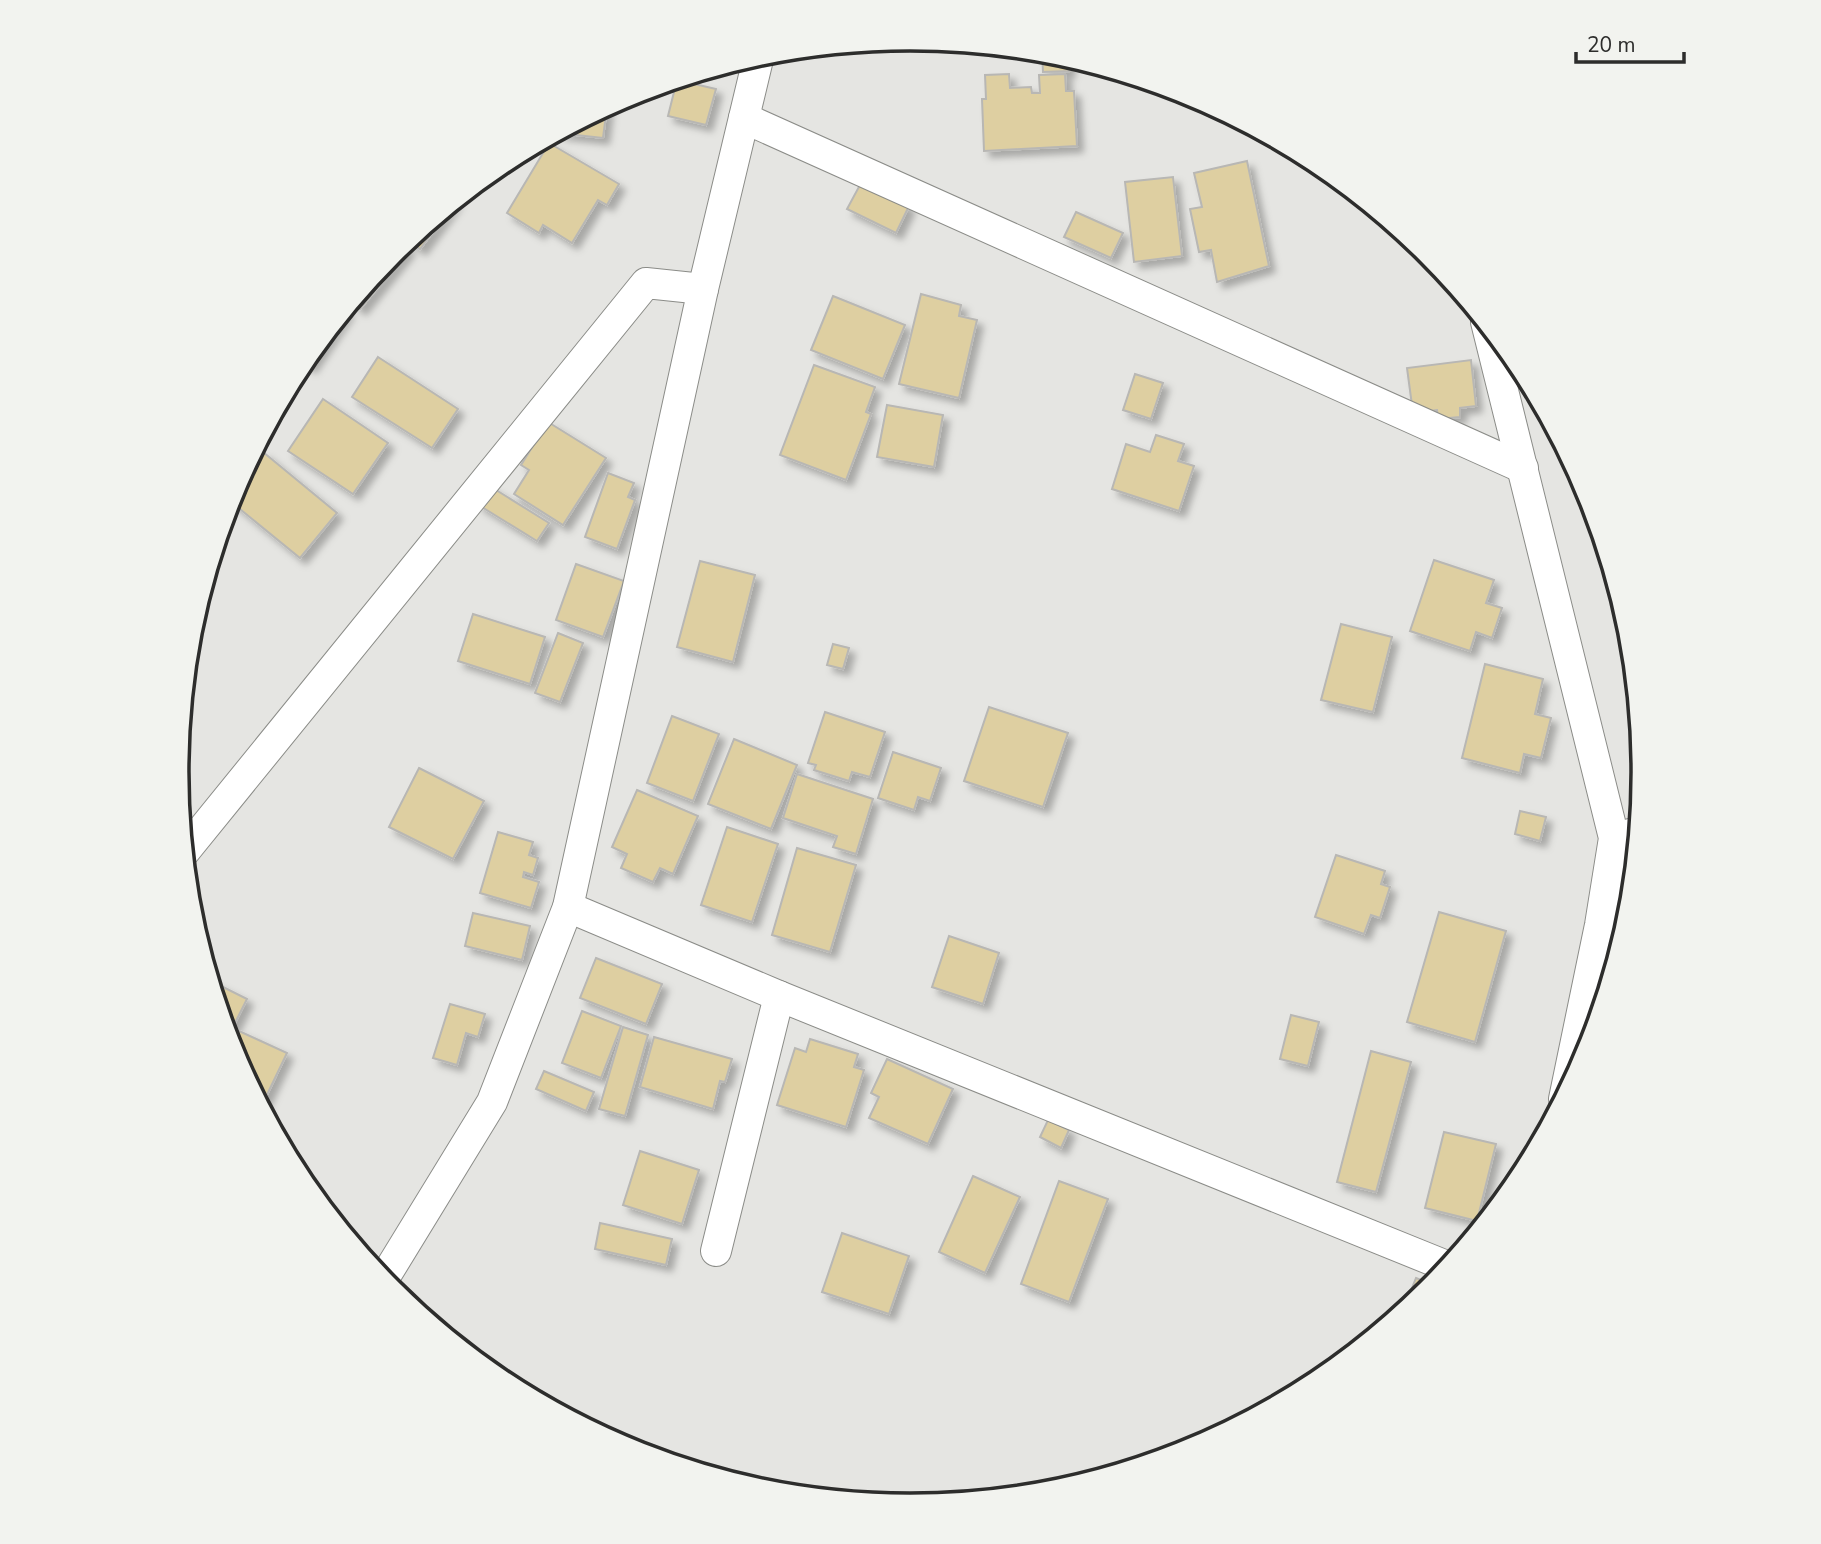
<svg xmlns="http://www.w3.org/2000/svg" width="1821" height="1544" font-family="'Nunito Sans',sans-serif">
<defs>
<filter id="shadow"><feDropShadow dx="6" dy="6" stdDeviation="3.5" flood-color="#0004"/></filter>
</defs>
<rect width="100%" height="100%" fill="#e5e5e2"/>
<g fill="#decfa1" stroke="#b8b7b4" stroke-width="2" filter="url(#shadow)">
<polygon points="1042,52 1068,57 1069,71 1043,72"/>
<polygon points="1009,74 1010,88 1031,87 1032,93 1040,93 1039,75 1065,74 1066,91 1074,91 1077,146 984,151 982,99 986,99 985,75"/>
<polygon points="677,80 716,89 706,125 668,116"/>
<polygon points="607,107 603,138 558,133"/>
<polygon points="549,143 619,184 607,205 598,200 572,243 543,225 539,233 507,213"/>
<polygon points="1247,161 1269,266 1217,282 1211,250 1199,252 1190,209 1202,207 1194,173"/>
<polygon points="1173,177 1182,256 1134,262 1125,182"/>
<polygon points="861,183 909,206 896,233 847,209"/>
<polygon points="457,200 420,249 408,240"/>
<polygon points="1076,212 1123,233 1111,258 1064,237"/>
<polygon points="403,244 409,249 360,309 352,302"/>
<polygon points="921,294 961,305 959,316 977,320 959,398 899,384"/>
<polygon points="833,296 905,325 883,379 811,350"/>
<polygon points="346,309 348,311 310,367 302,362"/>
<polygon points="378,357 458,409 432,448 352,397"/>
<polygon points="1471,360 1476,406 1460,408 1460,417 1438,419 1437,410 1413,413 1407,368"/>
<polygon points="814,365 875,387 866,412 871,414 846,480 780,455"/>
<polygon points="1135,374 1163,383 1151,419 1123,410"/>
<polygon points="323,399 388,443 353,494 288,451"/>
<polygon points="887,405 943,415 934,467 877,457"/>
<polygon points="548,422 606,458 563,525 514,494 529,470 521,465"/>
<polygon points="1156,435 1184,444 1178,461 1194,466 1179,511 1112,489 1126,444 1150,452"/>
<polygon points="263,452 337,513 300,558 230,501 237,483"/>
<polygon points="608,473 634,483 628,497 635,500 617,549 585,537"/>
<polygon points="1583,481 1602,538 1595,540 1578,483"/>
<polygon points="488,485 549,523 537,541 477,504"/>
<polygon points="1434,560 1494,580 1486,603 1502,608 1492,638 1476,632 1470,651 1410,631"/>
<polygon points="700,561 755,575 733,662 677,647"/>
<polygon points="576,564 624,581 603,637 556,620"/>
<polygon points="473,614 545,637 530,684 458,661"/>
<polygon points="1341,624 1392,637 1373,712 1321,700"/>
<polygon points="558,633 583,643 560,702 535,693"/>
<polygon points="833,644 849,648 843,669 827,665"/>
<polygon points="1485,664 1543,679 1535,714 1551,718 1541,758 1524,754 1520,773 1462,758"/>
<polygon points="989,707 1068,733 1043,807 964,781"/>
<polygon points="825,712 885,732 870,777 852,772 849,781 814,770 816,765 808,763"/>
<polygon points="672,716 719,734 693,801 647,783"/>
<polygon points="734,739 797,765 771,829 708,804"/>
<polygon points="893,752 941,768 930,801 918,797 914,810 878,798"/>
<polygon points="419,768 484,801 453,859 389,827"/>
<polygon points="797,774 873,799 856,854 833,847 837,836 783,818"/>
<polygon points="637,790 698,816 673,874 660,868 653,882 621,868 627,854 612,847"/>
<polygon points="1520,811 1546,817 1540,841 1515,834"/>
<polygon points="727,827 778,844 752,922 701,905"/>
<polygon points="498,832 533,842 529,855 538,858 533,875 524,872 523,877 539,882 531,908 480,893"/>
<polygon points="797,848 856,865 830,952 772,935"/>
<polygon points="1336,855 1385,871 1381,884 1390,887 1380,918 1371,915 1364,934 1315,917"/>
<polygon points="1439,912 1506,931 1475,1042 1407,1022"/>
<polygon points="473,913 530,926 522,960 465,946"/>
<polygon points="949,936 999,953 983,1004 932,987"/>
<polygon points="596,958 662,984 646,1024 580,998"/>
<polygon points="211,981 247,999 228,1037"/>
<polygon points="450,1004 485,1014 478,1037 466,1033 457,1065 433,1058"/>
<polygon points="582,1011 621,1026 601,1078 562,1063"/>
<polygon points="1291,1015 1319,1022 1308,1066 1280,1059"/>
<polygon points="623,1027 648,1035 625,1116 599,1109"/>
<polygon points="239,1031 287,1053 263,1103 258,1100 233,1052 231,1047"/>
<polygon points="654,1037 732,1059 725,1082 720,1081 713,1109 640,1087"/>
<polygon points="810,1039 858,1054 854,1067 864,1070 846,1127 777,1105 795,1048 806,1052"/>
<polygon points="1371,1051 1411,1062 1376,1192 1337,1182"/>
<polygon points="887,1059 953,1089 928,1144 869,1118 879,1097 871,1093"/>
<polygon points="544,1071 594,1092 586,1111 536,1089"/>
<polygon points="1048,1120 1069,1130 1061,1148 1040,1137"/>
<polygon points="1444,1132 1496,1144 1477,1221 1425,1208"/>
<polygon points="640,1151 699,1170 682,1224 623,1205"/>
<polygon points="973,1176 1020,1197 985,1273 939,1252"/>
<polygon points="1059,1181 1108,1199 1069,1302 1021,1284"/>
<polygon points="600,1223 672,1239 666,1265 595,1249"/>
<polygon points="842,1233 909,1256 889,1314 822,1292"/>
<polygon points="1416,1278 1434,1285 1411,1305 1406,1303"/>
</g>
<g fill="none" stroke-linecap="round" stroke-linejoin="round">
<defs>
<g id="street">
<polyline points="744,118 1523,468"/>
<polyline points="1486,322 1614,838 1600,925 1564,1099"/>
<polyline points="1614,838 1638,832"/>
<polyline points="185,851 646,283 703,289"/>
<polyline points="568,907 779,996 1449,1267"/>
<polyline points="716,1251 779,996"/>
<polyline points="383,1280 492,1102 568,907 703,289 759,55"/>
</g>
</defs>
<use href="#street" stroke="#8b8c88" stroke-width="32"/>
<use href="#street" stroke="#fff" stroke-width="30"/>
</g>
<path d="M0 0H1821V1544H0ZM189 772a721 721 0 1 1 1442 0a721 721 0 1 1-1442 0Z" fill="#f2f3ef" fill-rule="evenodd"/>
<path fill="none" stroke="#2d2d2c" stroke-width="3.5" d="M189 772a721 721 0 1 1 1442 0a721 721 0 1 1-1442 0Z"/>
<path d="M1576 52v10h108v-10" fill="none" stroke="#2d2d2c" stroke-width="3.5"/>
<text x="1587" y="52" font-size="21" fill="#2d2d2c" stroke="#f2f3ef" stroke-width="5" paint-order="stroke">20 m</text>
</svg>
